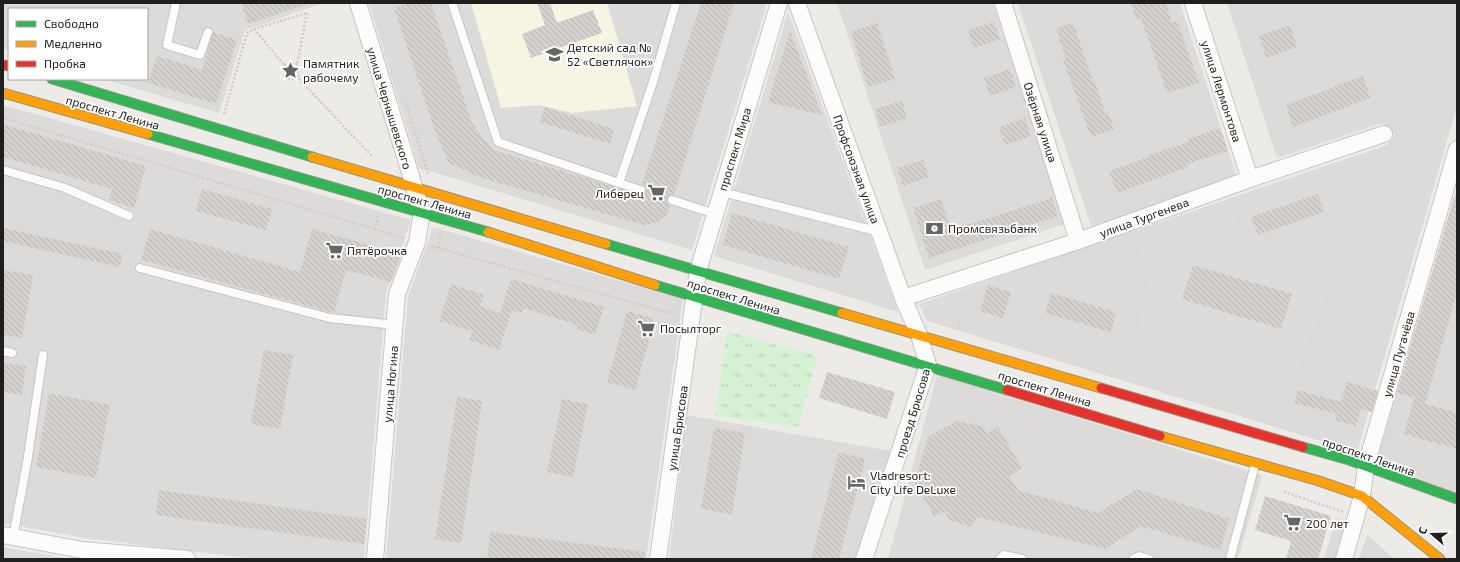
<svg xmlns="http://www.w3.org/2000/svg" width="1460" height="562" font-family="'Exo 2',sans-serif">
<defs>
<pattern id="park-tufts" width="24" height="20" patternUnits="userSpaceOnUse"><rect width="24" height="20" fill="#d6f2d5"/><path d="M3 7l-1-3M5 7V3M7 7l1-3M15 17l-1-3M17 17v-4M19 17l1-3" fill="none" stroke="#b7cfb6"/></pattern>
<pattern id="building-back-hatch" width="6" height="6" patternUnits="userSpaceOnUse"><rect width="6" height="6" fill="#d4d1ce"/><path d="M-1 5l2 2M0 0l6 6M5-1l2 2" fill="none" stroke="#b6b3b0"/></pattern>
</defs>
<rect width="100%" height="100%" fill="#edebe7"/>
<g fill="#dcdbd9">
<polygon points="3,3 324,3 245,30 219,113 103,79 147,79 147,9 9,9 9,51 3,49"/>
<polygon points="369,3 767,3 692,250 419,168"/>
<polygon points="837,3 993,3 1065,224 925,270"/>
<polygon points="1018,3 1180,3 1237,178 1091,226"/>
<polygon points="1227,3 1457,3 1457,106 1357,452 927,321 919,304 1387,145 1395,135 1382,123 1277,158"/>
<polygon points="788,12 898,312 714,256"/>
<polygon points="3,105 411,220 386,292 364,559 256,559 84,538 3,523"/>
<polygon points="1457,189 1457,495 1377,460"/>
<polygon points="433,227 683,299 646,559 386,559 408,297"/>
<polygon points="937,375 1262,475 1238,559 888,559"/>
<polygon points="687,415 897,452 867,559 669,559"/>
<polygon points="1367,535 1369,536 1394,559 1359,559"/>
<polygon points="3,547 70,559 3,559"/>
</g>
<polygon fill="#f6f5e3" points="471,3 607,3 637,106 572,113 539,105 501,108"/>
<polygon fill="url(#park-tufts)" points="727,331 817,356 799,427 715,416"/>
<g fill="#dddcdb">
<polygon points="1234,212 1241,235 1333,280 1287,398 1131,355 1150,271 1134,265 1147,234"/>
<polygon points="1336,518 1349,522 1338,559 1324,559"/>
</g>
<g fill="url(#building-back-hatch)">
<polygon points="241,3 305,3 305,5 248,24"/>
<polygon points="408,3 431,3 472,123 493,150 642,195 646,191 645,187 642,185 649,162 701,3 734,3 674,195 669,196 667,199 670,205 667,215 658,222 644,225 482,178 449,163 436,134 394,8"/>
<polygon points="537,3 550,3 557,23 593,10 602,33 531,58 522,34 545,25"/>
<polygon points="1131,3 1166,3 1172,23 1177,21 1199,83 1167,93 1141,18 1136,20"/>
<polygon points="994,22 1000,39 974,48 968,30"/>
<polygon points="877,23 895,79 868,87 851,32"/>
<polygon points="1073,23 1093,81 1095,81 1105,113 1108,112 1114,129 1091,137 1063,60 1066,59 1056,28"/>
<polygon points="1290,25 1297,47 1266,58 1259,36"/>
<polygon points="790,31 822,115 768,102"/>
<polygon points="213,32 237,40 216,104 148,83 157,56 202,70"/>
<polygon points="1010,69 1016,87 990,96 984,78"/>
<polygon points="1363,76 1370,98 1293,127 1286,105"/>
<polygon points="902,101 907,118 881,127 875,109"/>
<polygon points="545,107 614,129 610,144 540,122"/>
<polygon points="1025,118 1031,136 1005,145 999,127"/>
<polygon points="5,125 146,166 134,208 109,200 112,189 3,157 3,133"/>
<polygon points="1220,128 1228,151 1187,164 1188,167 1117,193 1109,171 1149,157 1149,155 1189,142 1188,139"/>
<polygon points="923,160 929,177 903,186 897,168"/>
<polygon points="202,189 272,209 266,230 196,211"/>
<polygon points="1318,194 1324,212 1258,235 1251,217"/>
<polygon points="1454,197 1457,197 1457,292 1425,404 1457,413 1457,449 1404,434 1414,398 1397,393"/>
<polygon points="1052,198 1058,216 929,258 913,208 941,199 951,230"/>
<polygon points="732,213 849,247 839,279 723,245"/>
<polygon points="3,228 122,254 120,267 3,241"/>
<polygon points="150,229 300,272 312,229 402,254 391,282 346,270 334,313 141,260"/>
<polygon points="1193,265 1292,294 1281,329 1182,299"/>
<polygon points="3,270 33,275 22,338 3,335"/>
<polygon points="511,279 604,307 595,335 576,329 578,325 524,308 522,313 512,310 499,350 469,340 472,331 439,321 451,284 484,295 480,306 500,313"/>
<polygon points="988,285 1011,292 1003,318 980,311"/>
<polygon points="1051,293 1116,312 1111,332 1045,313"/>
<polygon points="627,311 655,319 635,390 607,382"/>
<polygon points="264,350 293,355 280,429 251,424"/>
<polygon points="3,363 26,366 22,395 3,392"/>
<polygon points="827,372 895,392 887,419 819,398"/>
<polygon points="1347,382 1378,391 1372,412 1361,409 1356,426 1335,420 1337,414 1294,403 1298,390 1341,402"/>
<polygon points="49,393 110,405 96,478 36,467"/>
<polygon points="457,397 482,401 461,543 435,539"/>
<polygon points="562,399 588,404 573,477 547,472"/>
<polygon points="957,421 982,426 987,433 998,427 1022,468 1009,476 1018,490 1098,513 1137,489 1229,519 1220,550 1141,526 1105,549 977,517 971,527 949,520 945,511 934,516 915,482 928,437"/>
<polygon points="714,428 745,433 732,514 701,509"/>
<polygon points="839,452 865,459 839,559 811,559"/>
<polygon points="159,490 367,519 364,544 156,515"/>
<polygon points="1265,496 1331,516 1318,559 1286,559 1291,541 1255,530"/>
<polygon points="491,532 645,552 645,559 487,559"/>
</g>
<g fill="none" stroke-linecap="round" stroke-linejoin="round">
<defs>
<g id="lane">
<polyline points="176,3 167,45 200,55 208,32"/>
<polyline points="452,3 498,142 619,183 653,82 676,3"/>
<polyline points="3,170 65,188 129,216"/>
<polyline points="619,183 641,190"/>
<polyline points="722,192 880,232"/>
<polyline points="672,200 715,214"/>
<polyline points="140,268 330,318 395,325"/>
<polyline points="3,351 12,353"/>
<polyline points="13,537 27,463 43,355"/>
<polyline points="1000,559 1004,555 1022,559"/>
<polyline points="1133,559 1139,556 1149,559"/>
<polyline points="1230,559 1255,465"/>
</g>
<g id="street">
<polyline points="358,3 422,212 417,242 397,294 375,559"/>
<polyline points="797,3 903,298 919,335 928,365 864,559"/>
<polyline points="1003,3 1078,241"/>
<polyline points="1193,3 1250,179"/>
<polyline points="903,298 1078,241 1250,179 1384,134"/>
<polyline points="3,535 82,550 187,559"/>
<polyline points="658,559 698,271 779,3"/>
<polyline points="1344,559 1362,496 1366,466 1457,149"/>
</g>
<g id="fast">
<polyline points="52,79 312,157"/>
<polyline points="148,134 488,232"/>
<polyline points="606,244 842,313"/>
<polyline points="655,285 1007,390"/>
<polyline points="1303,447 1349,460 1457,499"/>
</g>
<g id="slow">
<polyline points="3,93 148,134"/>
<polyline points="312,157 606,244"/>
<polyline points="488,232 655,285"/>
<polyline points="842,313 1101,388"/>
<polyline points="1160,436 1319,481 1362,496 1440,559"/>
</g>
<g id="jam">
<polyline points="3,65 9,66"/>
<polyline points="1101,388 1303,447"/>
<polyline points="1007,390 1160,436"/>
</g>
</defs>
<use href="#lane" stroke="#c6c5c3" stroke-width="10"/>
<use href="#street" stroke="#c6c5c3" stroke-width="18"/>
<use href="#fast" stroke="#959680" stroke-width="11"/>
<use href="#slow" stroke="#959680" stroke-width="11"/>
<use href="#jam" stroke="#959680" stroke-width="11"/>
<g stroke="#d6c9c6" stroke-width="2.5" stroke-dasharray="2 2" stroke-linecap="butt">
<polyline points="254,29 284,65 285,79 298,78"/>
<polyline points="284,65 297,64 298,78 372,156"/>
<polyline points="406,103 428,174"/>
<polyline points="224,114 247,33 254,29 307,13 297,64"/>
<polyline points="3,118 405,238"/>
<polyline points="375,230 378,216"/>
<polyline points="431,246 666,312 678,312"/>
<polyline points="438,248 441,234"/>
<polyline points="958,329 960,323"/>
<polyline points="1284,492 1344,512"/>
</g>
<use href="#lane" stroke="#fcfcfb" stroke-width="8"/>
<use href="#street" stroke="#fcfcfb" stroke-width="16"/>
<use href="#fast" stroke="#30b455" stroke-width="9"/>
<use href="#slow" stroke="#ff9f0a" stroke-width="9"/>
<use href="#jam" stroke="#e5322d" stroke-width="9"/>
</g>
<defs>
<symbol id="school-bare" viewBox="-9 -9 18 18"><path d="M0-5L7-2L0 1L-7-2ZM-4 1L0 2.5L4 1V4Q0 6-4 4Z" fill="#676665" stroke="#fff" stroke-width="2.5" paint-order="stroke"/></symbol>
<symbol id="sight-bare" viewBox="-9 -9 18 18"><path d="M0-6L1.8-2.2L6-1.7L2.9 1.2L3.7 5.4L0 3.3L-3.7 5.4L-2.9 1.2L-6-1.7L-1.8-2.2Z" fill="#676665" stroke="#fff" stroke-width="2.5" paint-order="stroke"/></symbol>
<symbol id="supermarket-bare" viewBox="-9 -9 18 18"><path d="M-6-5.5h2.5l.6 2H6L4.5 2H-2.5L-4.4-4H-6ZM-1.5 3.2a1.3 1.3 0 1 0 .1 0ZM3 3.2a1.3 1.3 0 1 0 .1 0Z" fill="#676665" stroke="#fff" stroke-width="2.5" paint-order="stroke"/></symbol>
<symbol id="bank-bare" viewBox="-9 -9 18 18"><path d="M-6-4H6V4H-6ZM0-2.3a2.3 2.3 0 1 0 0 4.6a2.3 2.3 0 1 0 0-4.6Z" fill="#676665" stroke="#fff" stroke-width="2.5" paint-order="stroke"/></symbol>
<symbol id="hotel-bare" viewBox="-9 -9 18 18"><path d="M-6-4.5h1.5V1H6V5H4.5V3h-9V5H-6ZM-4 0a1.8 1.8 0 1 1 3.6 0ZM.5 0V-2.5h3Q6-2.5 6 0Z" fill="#676665" stroke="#fff" stroke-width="2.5" paint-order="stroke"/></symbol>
</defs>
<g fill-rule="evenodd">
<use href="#school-bare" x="542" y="42" width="25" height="25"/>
<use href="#sight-bare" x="278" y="58" width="25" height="25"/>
<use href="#supermarket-bare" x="644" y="180" width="25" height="25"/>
<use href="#bank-bare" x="922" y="216" width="25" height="25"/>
<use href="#supermarket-bare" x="322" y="238" width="25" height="25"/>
<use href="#supermarket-bare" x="634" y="316" width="25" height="25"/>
<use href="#hotel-bare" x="844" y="470" width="25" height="25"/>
<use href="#supermarket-bare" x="1280" y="510" width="25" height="25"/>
</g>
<g text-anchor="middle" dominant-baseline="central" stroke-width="3.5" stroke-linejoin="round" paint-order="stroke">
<g font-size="12" fill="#1f1f1f" stroke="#fff" text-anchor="start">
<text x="567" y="47">Детский сад №<tspan x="567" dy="14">52 «Светлячок»</tspan></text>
<text x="303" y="63">Памятник<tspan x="303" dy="14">рабочему</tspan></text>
<text x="644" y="193" text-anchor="end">Либерец</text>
<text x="948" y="228">Промсвязьбанк</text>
<text x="347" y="250">Пятёрочка</text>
<text x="660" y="328">Посылторг</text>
<text x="870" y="475">Vladresort:<tspan x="870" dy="14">City Life DeLuxe</tspan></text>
<text x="1306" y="523">200 лет</text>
</g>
<g font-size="12" fill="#1f1f1f" stroke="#fff">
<text transform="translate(1222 91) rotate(72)">улица Лермонтова</text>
<text transform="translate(390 108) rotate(73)">улица Чернышевского</text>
<text transform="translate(113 112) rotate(16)">проспект Ленина</text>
<text transform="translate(1041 122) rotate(72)">Озёрная улица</text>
<text transform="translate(734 149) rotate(-73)">проспект Мира</text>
<text transform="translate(857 169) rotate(70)">Профсоюзная улица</text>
<text transform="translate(425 201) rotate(16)">проспект Ленина</text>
<text transform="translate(1144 217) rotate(-20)">улица Тургенева</text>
<text transform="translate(734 296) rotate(17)">проспект Ленина</text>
<text transform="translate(1398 354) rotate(-74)">улица Пугачёва</text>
<text transform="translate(390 384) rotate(-85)">улица Ногина</text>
<text transform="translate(1045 388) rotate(17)">проспект Ленина</text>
<text transform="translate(912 413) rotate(-73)">проезд Брюсова</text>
<text transform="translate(677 428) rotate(-82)">улица Брюсова</text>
<text transform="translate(1369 456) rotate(19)">проспект Ленина</text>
</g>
</g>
<rect width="1460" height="562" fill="none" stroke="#1f1f1f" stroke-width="8"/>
<rect x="8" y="8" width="140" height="72" fill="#ffffff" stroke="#a5a5a5"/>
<rect x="16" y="21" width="20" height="6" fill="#30b455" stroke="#a5a5a5"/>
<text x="44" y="28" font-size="12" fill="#1f1f1f">Свободно</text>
<rect x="16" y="41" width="20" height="6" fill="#ff9f0a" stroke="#a5a5a5"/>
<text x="44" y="48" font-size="12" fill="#1f1f1f">Медленно</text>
<rect x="16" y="61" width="20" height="6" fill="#e5322d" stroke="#a5a5a5"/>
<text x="44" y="68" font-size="12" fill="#1f1f1f">Пробка</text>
<g transform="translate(1432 534) rotate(290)" stroke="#ffffff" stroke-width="3" paint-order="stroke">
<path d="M0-3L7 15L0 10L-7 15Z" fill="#1f1f1f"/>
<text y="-6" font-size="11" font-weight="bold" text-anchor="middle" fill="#1f1f1f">С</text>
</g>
</svg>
